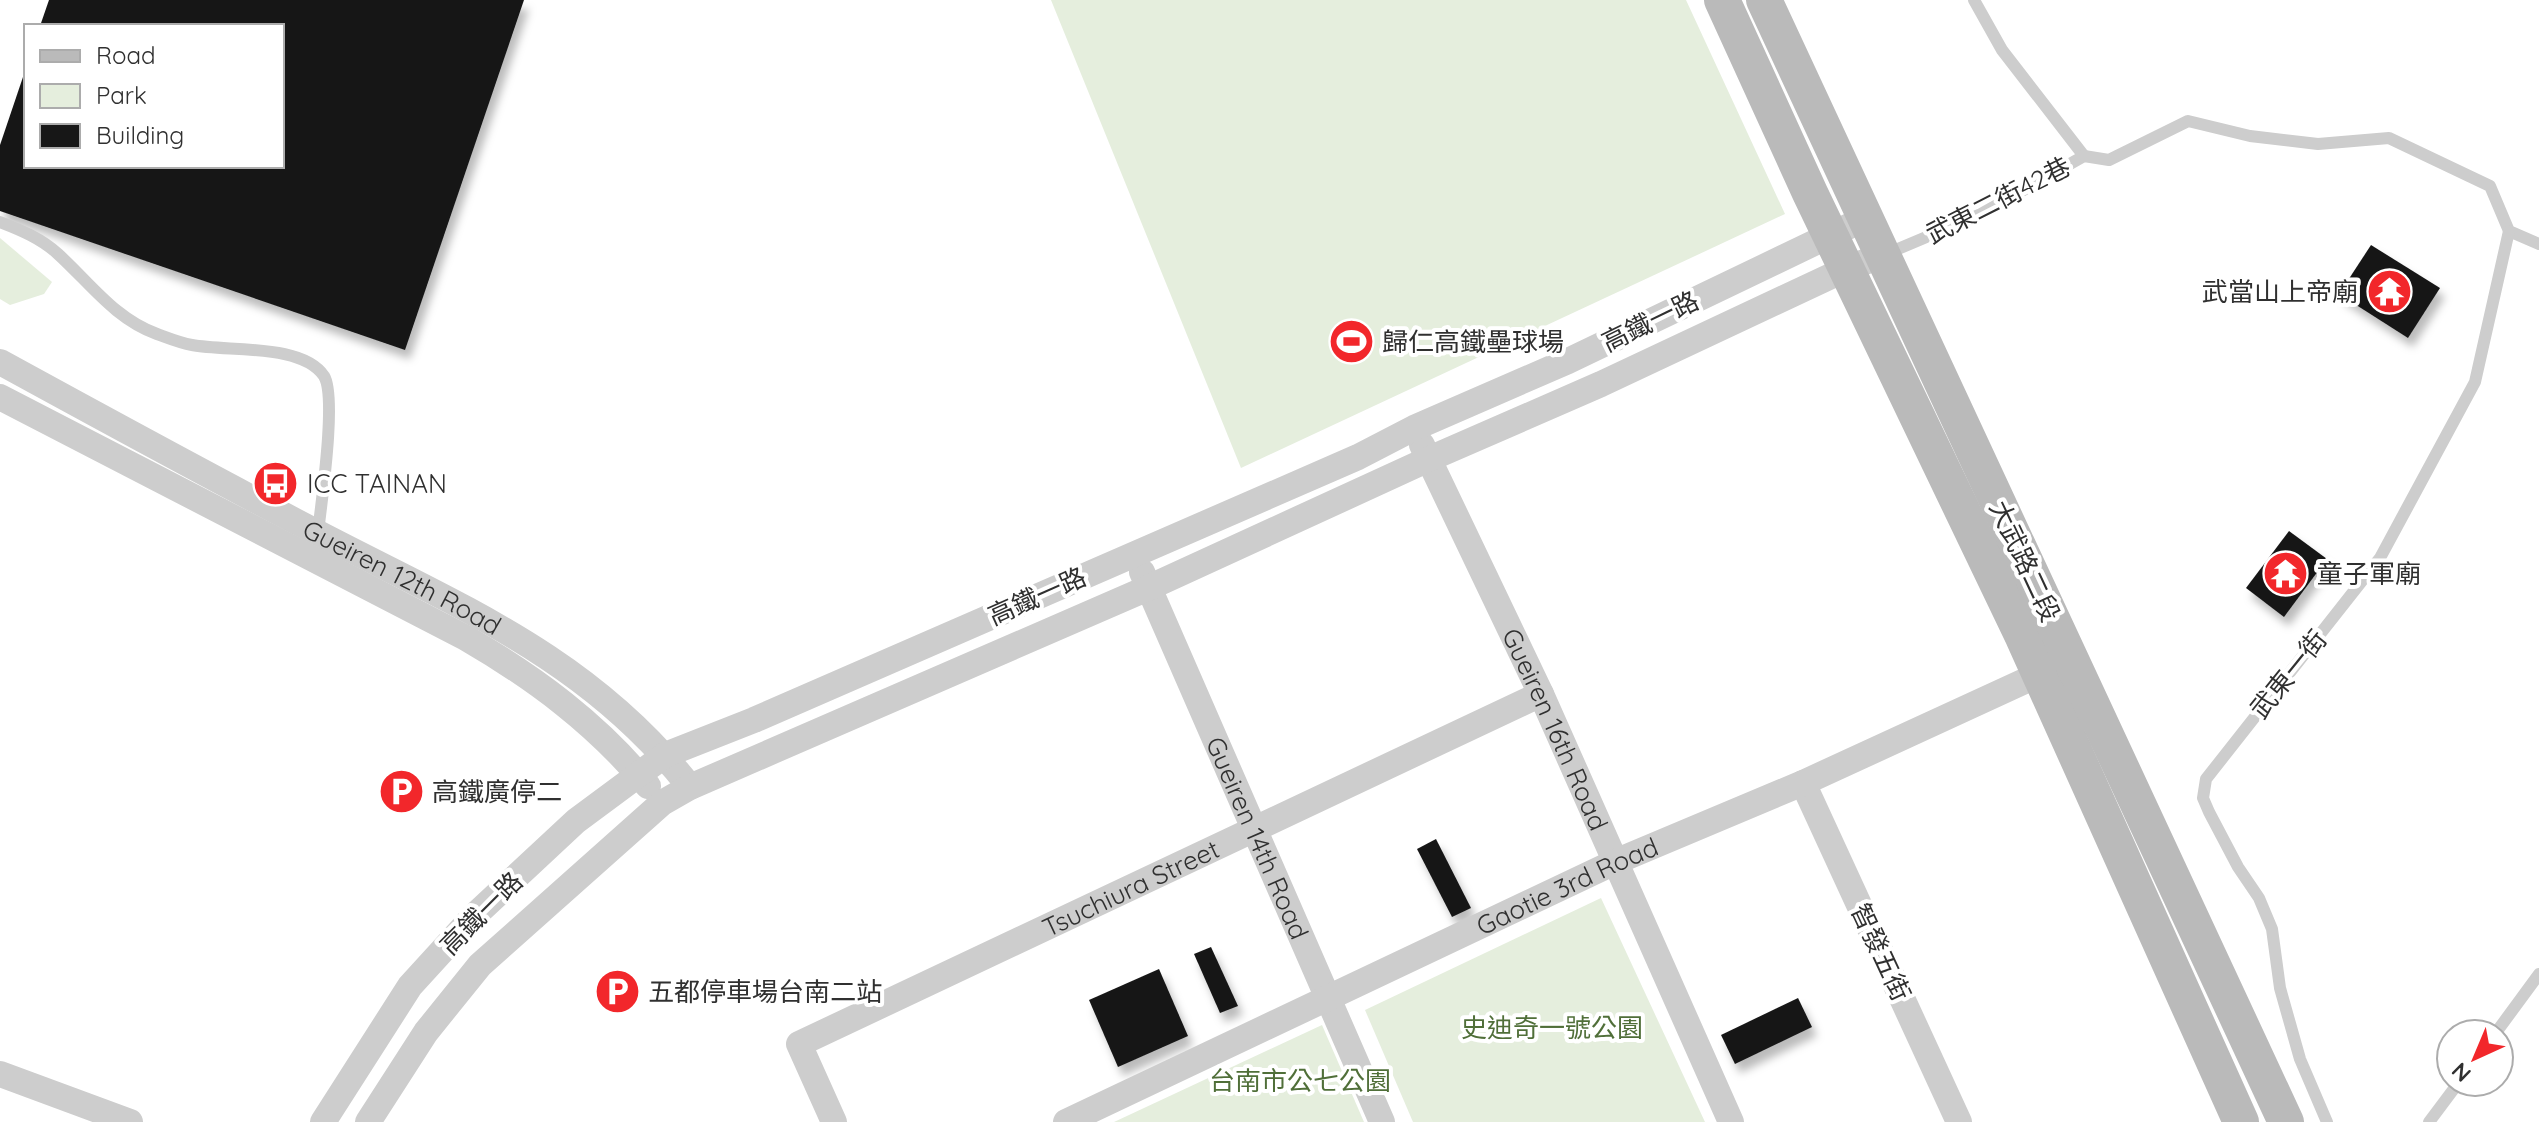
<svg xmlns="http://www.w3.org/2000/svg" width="2539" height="1122" font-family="Quicksand,'Noto Sans TC',sans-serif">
<defs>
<filter id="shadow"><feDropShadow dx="5" dy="9" stdDeviation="4" flood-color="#0004"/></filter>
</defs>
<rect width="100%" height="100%" fill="#fff"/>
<g fill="#e5eedd">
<polygon points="1051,0 1686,0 1785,214 1241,468"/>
<polygon points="0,238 52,282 44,294 10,305 0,299"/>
<polygon points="1601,898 1705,1122 1413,1122 1365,1010"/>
<polygon points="1322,1025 1364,1122 1114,1122"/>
</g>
<g fill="#171717" filter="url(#shadow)">
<polygon points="49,0 524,0 405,350 0,211 0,145 23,77 26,78 26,166 282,166 282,26 40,26"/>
<polygon points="2371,245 2440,288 2408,338 2339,294"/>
<polygon points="2289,531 2327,559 2284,617 2246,588"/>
<polygon points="1436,839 1471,908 1452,917 1417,849"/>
<polygon points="1211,947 1238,1006 1220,1013 1194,954"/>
<polygon points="1159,969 1188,1036 1118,1067 1089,1000"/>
<polygon points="1798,998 1812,1027 1735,1064 1721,1035"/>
</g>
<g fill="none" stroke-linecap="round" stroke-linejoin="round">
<g stroke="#cdcdcd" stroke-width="12">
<polyline points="1974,0 2002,50 2084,156"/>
<path d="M 0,222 C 21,230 42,239 58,254 C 90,283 115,319 157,334 C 168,338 180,343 192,345 C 228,352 302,343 324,376 C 337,397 321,504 318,533"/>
<polyline points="1886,254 1981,214 2084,156 2109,160 2188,121 2250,136 2318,144 2389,138 2490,186 2509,231 2539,244"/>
<polyline points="2495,1034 2539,974"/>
<polyline points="2327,1122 2300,1059 2280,988 2272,929 2259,898 2238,867 2209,812 2203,798 2206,779 2380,558 2475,382 2509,231"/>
<polyline points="2429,1122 2459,1082"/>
</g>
<g stroke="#cdcdcd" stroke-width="26">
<path id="s1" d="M 0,362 C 106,420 212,478 320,534 C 460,607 589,658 690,787"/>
<path d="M 0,397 L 466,638 C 535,678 597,724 648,786"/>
<path id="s2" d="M 1422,445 L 1541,694 L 1731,1122"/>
<path id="s3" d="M 1142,572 L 1382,1122"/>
<polyline points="1803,783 1959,1122"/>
<polyline points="0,1074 130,1122"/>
<polyline points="323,1122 410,986 473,917 576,821 665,755 754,720 1358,457 1414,428 1568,361 1866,218"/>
<polyline points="368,1122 426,1032 480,965 662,803 690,787 1148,588 1429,459 1601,384 1846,269 1883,255"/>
<path id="s4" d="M 834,1122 L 799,1044 L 1541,694"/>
<path id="s5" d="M 1066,1122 L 1615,862 L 1803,783 L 2053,668"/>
</g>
<g stroke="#bababa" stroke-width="36">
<polyline points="1722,0 1810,193 2023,637 2241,1122"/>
<polyline points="1764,0 2286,1122"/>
</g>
</g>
<defs>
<symbol id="temple-disc" viewBox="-11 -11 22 22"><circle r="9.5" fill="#f2272b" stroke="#fff"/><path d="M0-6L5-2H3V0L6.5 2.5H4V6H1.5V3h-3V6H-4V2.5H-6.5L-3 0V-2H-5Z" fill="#fff"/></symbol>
<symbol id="stadium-disc" viewBox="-11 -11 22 22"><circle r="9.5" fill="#f2272b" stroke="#fff"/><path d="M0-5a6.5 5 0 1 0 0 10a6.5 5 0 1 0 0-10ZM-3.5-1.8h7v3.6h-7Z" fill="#fff"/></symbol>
<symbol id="bus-disc" viewBox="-11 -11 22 22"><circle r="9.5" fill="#f2272b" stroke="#fff"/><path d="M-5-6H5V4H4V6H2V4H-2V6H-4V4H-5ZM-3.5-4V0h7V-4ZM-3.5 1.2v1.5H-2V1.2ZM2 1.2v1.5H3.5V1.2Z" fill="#fff"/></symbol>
<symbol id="parking-disc" viewBox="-11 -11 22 22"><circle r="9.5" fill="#f2272b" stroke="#fff"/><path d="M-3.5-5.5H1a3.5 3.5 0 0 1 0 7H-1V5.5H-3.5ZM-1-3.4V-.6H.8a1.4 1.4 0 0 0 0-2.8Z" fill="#fff"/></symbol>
</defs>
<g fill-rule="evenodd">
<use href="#temple-disc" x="2364" y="266" width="51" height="51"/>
<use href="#stadium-disc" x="1326" y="316" width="51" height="51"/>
<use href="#bus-disc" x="250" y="458" width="51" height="51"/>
<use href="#temple-disc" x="2260" y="548" width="51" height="51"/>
<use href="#parking-disc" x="376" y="766" width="51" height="51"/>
<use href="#parking-disc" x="592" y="966" width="51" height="51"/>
</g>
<g text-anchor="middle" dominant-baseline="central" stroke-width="8" stroke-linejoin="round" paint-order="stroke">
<g font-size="26" fill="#303030" stroke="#fff">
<text transform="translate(1998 200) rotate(-27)">武東二街42巷</text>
<text transform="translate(1650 321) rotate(-26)">高鐵一路</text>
<text transform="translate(2025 561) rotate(65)">大武路二段</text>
<text stroke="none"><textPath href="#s1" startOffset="456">Gueiren 12th Road</textPath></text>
<text transform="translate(1037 596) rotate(-24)">高鐵一路</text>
<text transform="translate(2288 674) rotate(-51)">武東一街</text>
<text stroke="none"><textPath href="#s2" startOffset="314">Gueiren 16th Road</textPath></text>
<text stroke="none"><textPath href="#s3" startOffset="290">Gueiren 14th Road</textPath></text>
<text stroke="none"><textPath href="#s5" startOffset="554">Gaotie 3rd Road</textPath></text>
<text stroke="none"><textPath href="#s4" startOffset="452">Tsuchiura Street</textPath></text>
<text transform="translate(481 913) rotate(-45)">高鐵一路</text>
<text transform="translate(1881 952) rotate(65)">智發五街</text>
</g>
<g font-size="26" fill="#303030" stroke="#fff" text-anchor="start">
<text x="2358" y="291" text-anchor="end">武當山上帝廟</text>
<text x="1382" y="341">歸仁高鐵壘球場</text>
<text x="307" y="483">ICC TAINAN</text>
<text x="2317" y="573">童子軍廟</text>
<text x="432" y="791">高鐵廣停二</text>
<text x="648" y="991">五都停車場台南二站</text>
</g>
<g font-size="26" fill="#506f39" stroke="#fff">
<text x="1552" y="1027">史迪奇一號公園</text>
<text x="1300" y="1080">台南市公七公園</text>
</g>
</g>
<rect x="24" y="24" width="260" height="144" fill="#ffffff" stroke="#acacac" stroke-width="2"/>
<rect x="40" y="50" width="40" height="12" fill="#bababa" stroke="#acacac" stroke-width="2"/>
<text x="96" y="64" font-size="24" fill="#303030">Road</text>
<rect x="40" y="84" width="40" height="24" fill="#e5eedd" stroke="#acacac" stroke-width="2"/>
<text x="96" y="104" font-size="24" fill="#303030">Park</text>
<rect x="40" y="124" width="40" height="24" fill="#171717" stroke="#acacac" stroke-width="2"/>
<text x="96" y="144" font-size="24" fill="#303030">Building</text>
<g transform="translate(2475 1058) rotate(224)"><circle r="38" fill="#ffffff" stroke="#acacac" stroke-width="2"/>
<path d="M0-6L14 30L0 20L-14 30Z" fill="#f2272b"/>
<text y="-12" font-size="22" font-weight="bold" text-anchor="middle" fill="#303030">N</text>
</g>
</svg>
